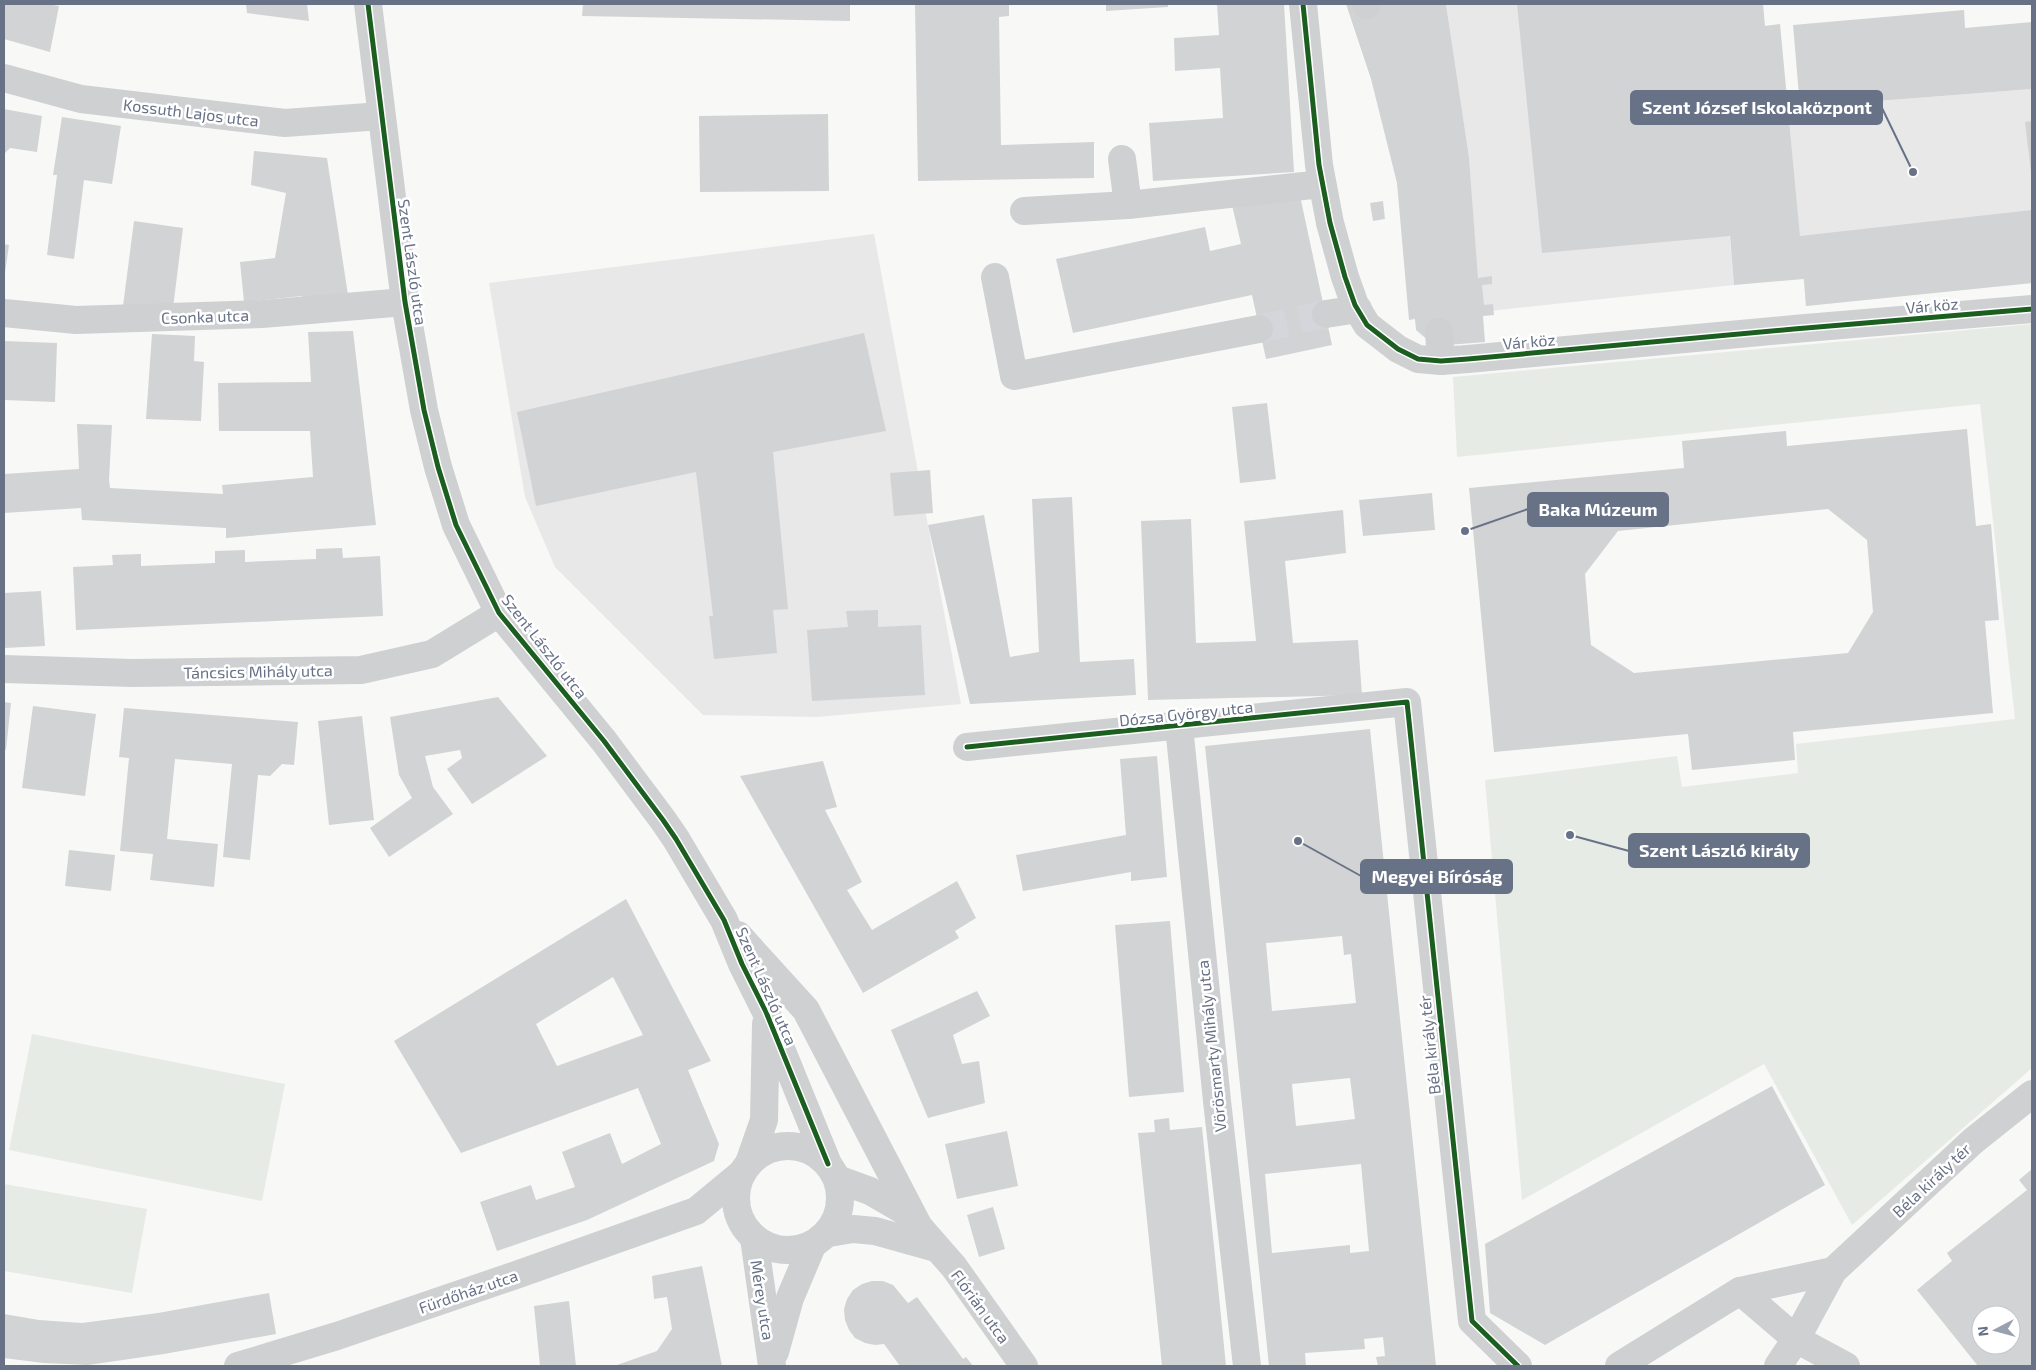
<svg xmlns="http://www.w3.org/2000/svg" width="2036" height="1370" font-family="'Exo 2',sans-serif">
<rect width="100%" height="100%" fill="#f8f8f7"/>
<g fill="#e8e8e9">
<polygon points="1446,4 1709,4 1734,285 1480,312 1469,157"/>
<polygon points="2032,89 2032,283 1806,306 1788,108"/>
<polygon points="874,234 961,704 817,717 703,715 555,567 525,497 489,283"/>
</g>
<g fill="#e7ebe5">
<polygon points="2032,324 2032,1068 1852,1225 1764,1064 1522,1200 1485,780 1677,756 1682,787 1798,773 1796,744 2015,719 1980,404 1457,457 1453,377"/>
<polygon points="32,1034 285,1084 262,1201 9,1150"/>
<polygon points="4,1184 147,1209 132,1293 4,1271"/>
</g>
<g fill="#d2d3d4" fill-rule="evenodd">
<polygon points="4,4 48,4 59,6 50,52 4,39"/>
<polygon points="246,4 307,4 309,21 247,13"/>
<polygon points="583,4 850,4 850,21 582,16"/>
<polygon points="915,4 1009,4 1009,16 999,17 1001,145 1094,142 1094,178 918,181"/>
<polygon points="1106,4 1168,4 1168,7 1106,11"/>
<polygon points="1217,4 1284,4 1294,172 1153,181 1149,123 1223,118 1220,68 1175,71 1174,38 1219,35"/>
<polygon points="1346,4 1446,4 1469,157 1478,278 1492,276 1492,284 1482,285 1484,305 1493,304 1494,315 1483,316 1485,342 1435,346 1416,330 1415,319 1409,320 1397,183 1371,79"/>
<polygon points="1517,4 1763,4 1765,26 1780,24 1800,236 2032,210 2032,283 1806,306 1804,279 1734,285 1730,236 1542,253"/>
<polygon points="1964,10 1965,28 2032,22 2032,89 1800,107 1793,25"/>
<polygon points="4,109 42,116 37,152 10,148 4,154"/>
<polygon points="828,114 829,191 700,192 699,116"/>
<polygon points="62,117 121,126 112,184 84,180 74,259 47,255 57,175 53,175"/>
<polygon points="2032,121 2032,172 2031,172 2025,122"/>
<polygon points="254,151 327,158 348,295 303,302 302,296 244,302 240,262 275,258 286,193 251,185"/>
<polygon points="1299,191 1332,345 1266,359 1252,295 1073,333 1056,259 1205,227 1210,251 1241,244 1232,205"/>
<polygon points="1383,201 1385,219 1373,221 1370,203"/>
<polygon points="134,221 183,228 173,308 123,306"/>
<polygon points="4,244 9,245 5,273 4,273"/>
<polygon points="353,331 376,525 226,538 226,528 82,520 81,508 4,513 4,474 79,469 77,424 112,425 109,480 110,488 223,494 222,485 313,477 310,431 219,431 218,383 311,382 308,332"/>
<polygon points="864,333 886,431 773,452 788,609 773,610 777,653 714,659 709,616 713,616 696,472 536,506 517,412"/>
<polygon points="152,334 195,336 194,361 204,362 201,421 146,419"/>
<polygon points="4,341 57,343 55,402 4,400"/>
<polygon points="1267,403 1276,479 1240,483 1232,407"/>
<path d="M 1967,429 L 1976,526 L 1991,524 L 1999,620 L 1985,621 L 1993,713 L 1793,732 L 1795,760 L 1692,770 L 1688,734 L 1494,752 L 1469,488 L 1684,468 L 1682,441 L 1786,431 L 1787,446 ZM 1828,509 L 1867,540 L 1873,612 L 1848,653 L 1634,673 L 1591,645 L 1585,574 L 1618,531 Z"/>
<polygon points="930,470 933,513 894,516 890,473"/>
<polygon points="1432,493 1435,530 1363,536 1359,500"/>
<polygon points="1072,497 1080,662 1134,659 1136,695 970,704 928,525 984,515 1010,657 1039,652 1032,499"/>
<polygon points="1343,510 1346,553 1285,561 1293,643 1358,640 1362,695 1148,700 1141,521 1191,519 1196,643 1256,641 1244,521"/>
<polygon points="342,548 343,558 380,556 383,616 76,630 73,567 113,565 112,555 141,554 141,566 215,563 215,551 245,550 245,562 316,559 316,549"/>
<polygon points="41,591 45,646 4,648 4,593"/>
<polygon points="878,610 878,627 921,625 925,695 812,701 807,630 848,627 846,611"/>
<polygon points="498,697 547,756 472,804 447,769 462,758 460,750 425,756 433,787 453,814 389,857 370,828 412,798 399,775 390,717"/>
<polygon points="4,702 11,703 6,750 4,749"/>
<polygon points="33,706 96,714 85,796 22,788"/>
<polygon points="124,708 298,722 294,765 282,764 270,776 258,775 250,860 223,857 232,764 175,759 167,839 218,844 214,887 150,880 153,854 120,851 129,758 119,757"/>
<polygon points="362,716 374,820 329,825 318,721"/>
<path d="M 1370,729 L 1436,1366 L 1378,1366 L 1376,1357 L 1385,1356 L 1383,1337 L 1364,1339 L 1365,1349 L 1305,1353 L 1306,1366 L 1269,1366 L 1205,746 ZM 1342,936 L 1344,955 L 1351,954 L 1356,1003 L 1272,1011 L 1266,943 ZM 1350,1078 L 1355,1119 L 1296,1126 L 1292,1084 ZM 1361,1164 L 1369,1251 L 1350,1253 L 1350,1245 L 1272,1253 L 1265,1174 Z"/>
<polygon points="1157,756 1167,877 1131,881 1131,872 1023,891 1016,855 1126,835 1120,759"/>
<polygon points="823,761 837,807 825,810 862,882 847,890 872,930 957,881 976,918 955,931 959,938 863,993 740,776"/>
<polygon points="69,850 115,855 111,891 65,886"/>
<path d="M 626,899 L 711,1061 L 688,1070 L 719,1144 L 714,1161 L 587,1220 L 497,1251 L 480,1202 L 531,1185 L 536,1200 L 575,1187 L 562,1152 L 610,1133 L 622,1164 L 661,1144 L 638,1088 L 461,1153 L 394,1041 ZM 613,977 L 643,1035 L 557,1066 L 536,1024 Z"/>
<polygon points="1170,921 1184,1092 1129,1097 1115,925"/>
<polygon points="977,991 990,1016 953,1035 962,1064 979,1061 985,1103 928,1118 891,1030"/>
<polygon points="1772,1086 1825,1185 1545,1345 1490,1313 1485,1244"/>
<polygon points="1169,1118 1170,1130 1202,1127 1226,1366 1162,1366 1138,1133 1155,1132 1154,1120"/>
<polygon points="1007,1131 1018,1186 957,1199 945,1144"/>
<path d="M 2032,1169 L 2032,1366 L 1978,1366 L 1917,1290 L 1952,1261 L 1947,1253 L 2027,1190 L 2019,1180 ZM 1981,1315 L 2011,1315 L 2011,1345 L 1981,1345 Z"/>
<polygon points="993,1207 1005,1249 979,1257 967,1215"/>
<polygon points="702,1266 722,1366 614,1366 657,1351 672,1329 667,1297 654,1299 652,1276"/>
<polygon points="872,1281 883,1281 893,1285 908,1303 917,1297 963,1359 966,1357 973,1366 900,1366 884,1344 875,1345 865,1343 855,1338 849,1330 845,1320 844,1309 847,1299 853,1290 862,1284"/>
<polygon points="269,1293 276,1334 164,1354 88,1365 43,1363 4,1358 4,1314 39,1320 82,1323 158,1313"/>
<polygon points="569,1301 576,1366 540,1366 534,1306"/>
</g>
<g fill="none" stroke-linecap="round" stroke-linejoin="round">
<polyline stroke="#d4d6db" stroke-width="28" stroke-dasharray="28 14" stroke-linecap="butt" points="1259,329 1326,314"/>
<g stroke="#cfd0d2" stroke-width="28">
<polyline points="368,4 405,302 424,410 438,467 456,525 499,613 604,741 663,820 676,839 724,920 742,964 766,1012 828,1164"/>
<polyline points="1303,4 1319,165 1330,223 1345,277 1355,305 1367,325 1398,349 1418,359 1441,361 1468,359 1794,329 2032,309"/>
<polyline points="1366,4 1367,5"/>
<polyline points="4,78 81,99 285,123 381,116"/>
<polyline points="1122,159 1128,205"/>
<polyline points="1024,211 1128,205 1322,184"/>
<polyline points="995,277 1014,376 1259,329"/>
<polyline points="4,313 76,320 262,314 405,302"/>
<polyline points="1326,314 1358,309"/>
<polyline points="1439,332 1441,361"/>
<polyline points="4,669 132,673 361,670 432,654 499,613"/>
<polyline points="1179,726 1217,1101 1247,1366"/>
<polyline points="967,747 1407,702 1472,1321 1518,1366"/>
<polyline points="738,935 806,1010 920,1229"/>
<circle cx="788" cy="1198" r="52"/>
<polyline points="749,1163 764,1120 766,1024"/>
<polyline points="837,1179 870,1191 906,1212 954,1267 1024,1366"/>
<polyline points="829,1233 853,1229 875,1231 936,1248"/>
<polyline points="754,1238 772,1366"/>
<polyline points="1740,1291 1796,1339 1846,1366"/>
<polyline points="775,1352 790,1298 812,1246"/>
<polyline points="238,1366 337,1336 516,1275 696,1211 742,1173"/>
<polyline points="1619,1366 1740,1291 1833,1271"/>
<polyline points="1778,1366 1796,1339 1833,1271 1973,1141 2032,1094"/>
</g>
<defs>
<g id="cycleway">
<polyline points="368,4 405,302 424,410 438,467 456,525 499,613 604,741 663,820 676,839 724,920 742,964 766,1012 828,1164"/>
<polyline points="1303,4 1319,165 1330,223 1345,277 1355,305 1367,325 1398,349 1418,359 1441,361 1468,359 1794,329 2032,309"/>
<polyline points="967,747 1407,702 1472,1321 1518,1366"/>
</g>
</defs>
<use href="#cycleway" stroke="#fff" stroke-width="8"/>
<use href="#cycleway" stroke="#1b5e20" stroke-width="5"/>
</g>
<g text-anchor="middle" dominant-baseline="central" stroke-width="5" stroke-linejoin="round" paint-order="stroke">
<g font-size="16" fill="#687287" stroke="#fff">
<text transform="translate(191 112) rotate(7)">Kossuth Lajos utca</text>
<text transform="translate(413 262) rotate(82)">Szent László utca</text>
<text transform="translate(1932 305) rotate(-5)">Vár köz</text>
<text transform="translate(205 316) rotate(-2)">Csonka utca</text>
<text transform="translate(1529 341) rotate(-5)">Vár köz</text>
<text transform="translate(545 646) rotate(52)">Szent László utca</text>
<text transform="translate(258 671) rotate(-1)">Táncsics Mihály utca</text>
<text transform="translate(1186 713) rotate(-6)">Dózsa György utca</text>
<text transform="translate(767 986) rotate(66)">Szent László utca</text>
<text transform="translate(1429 1045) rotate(-96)">Béla király tér</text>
<text transform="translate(1211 1046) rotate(-96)">Vörösmarty Mihály utca</text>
<text transform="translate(1931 1180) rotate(-43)">Béla király tér</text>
<text transform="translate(468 1291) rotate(-19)">Fürdőház utca</text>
<text transform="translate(763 1300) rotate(81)">Mérey utca</text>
<text transform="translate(981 1306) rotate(54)">Flórián utca</text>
</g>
</g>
<path fill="none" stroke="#687287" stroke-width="2" d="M1913 172L1882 108M1465 531L1528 509M1570 835L1629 851M1298 841L1361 876"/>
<g fill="#687287" stroke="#fff" stroke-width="2">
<circle cx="1913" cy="172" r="5"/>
<circle cx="1465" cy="531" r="5"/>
<circle cx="1570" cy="835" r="5"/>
<circle cx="1298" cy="841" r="5"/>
</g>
<g fill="#687287" stroke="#687287" stroke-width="2">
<rect x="1631" y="91" width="251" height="33" rx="5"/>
<rect x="1528" y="493" width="140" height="33" rx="5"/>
<rect x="1629" y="834" width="180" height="33" rx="5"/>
<rect x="1361" y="860" width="151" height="33" rx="5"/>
</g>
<g font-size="18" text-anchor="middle" font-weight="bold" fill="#fff">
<text x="1757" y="114">Szent József Iskolaközpont</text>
<text x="1598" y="516">Baka Múzeum</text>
<text x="1719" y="857">Szent László király</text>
<text x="1437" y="883">Megyei Bíróság</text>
</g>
<rect width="2036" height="1370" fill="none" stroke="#687287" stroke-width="10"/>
<g transform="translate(1996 1330) rotate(264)"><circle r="24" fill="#ffffff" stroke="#c3c7cf"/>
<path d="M0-4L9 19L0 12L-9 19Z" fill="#9aa1ae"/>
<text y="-8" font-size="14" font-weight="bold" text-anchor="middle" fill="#687287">N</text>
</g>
</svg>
